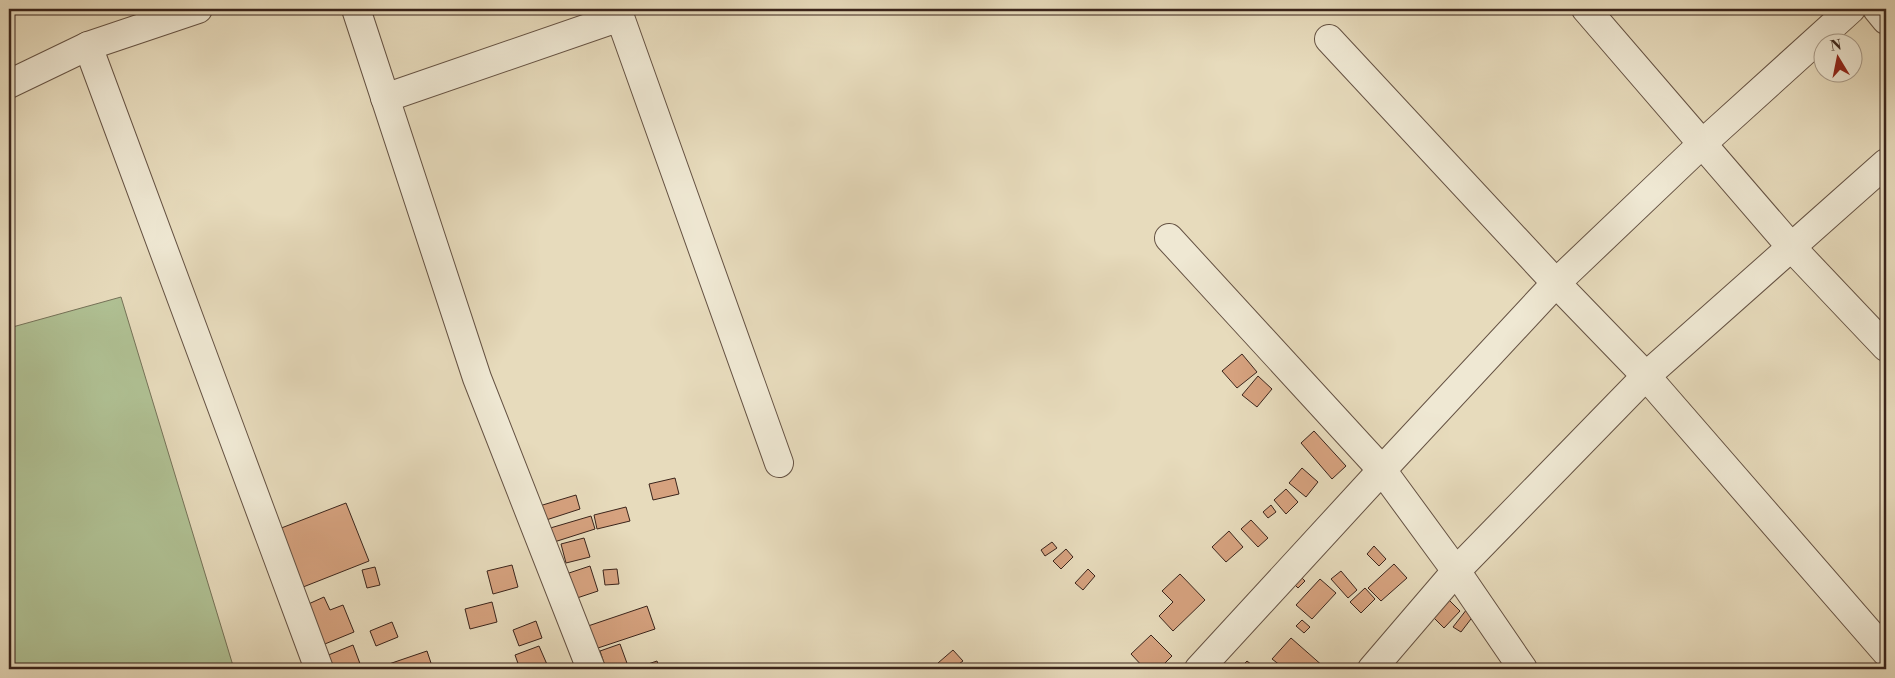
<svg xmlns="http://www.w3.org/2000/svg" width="1895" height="678" font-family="'Libre Bodoni',serif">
<rect width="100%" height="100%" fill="#e7dbbc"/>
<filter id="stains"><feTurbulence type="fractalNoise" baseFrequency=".004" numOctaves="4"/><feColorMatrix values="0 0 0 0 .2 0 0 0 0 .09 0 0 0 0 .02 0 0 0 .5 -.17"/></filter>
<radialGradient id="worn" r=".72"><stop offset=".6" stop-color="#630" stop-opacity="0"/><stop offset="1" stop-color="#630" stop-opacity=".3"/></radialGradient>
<polygon fill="#b0c194" stroke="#757258" points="121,297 234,669 9,669 9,328"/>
<g fill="#d6a27f" stroke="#3a241b">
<polygon points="1242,354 1257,372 1237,388 1222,371"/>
<polygon points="1258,376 1272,389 1257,407 1242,395"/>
<polygon points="1314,431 1346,466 1332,479 1301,443"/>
<polygon points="1302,468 1318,482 1306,497 1289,483"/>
<polygon points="675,478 679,494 653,500 649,484"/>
<polygon points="1286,489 1298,502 1286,514 1274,500"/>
<polygon points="576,495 580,509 540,522 536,507"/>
<polygon points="346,503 369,561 293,591 271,532"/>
<polygon points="1271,505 1276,512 1268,518 1263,512"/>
<polygon points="626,507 630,521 597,529 594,515"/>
<polygon points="591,516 595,529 551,543 547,529"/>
<polygon points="1251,520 1268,538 1258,547 1241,529"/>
<polygon points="1229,531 1243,547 1226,562 1212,547"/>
<polygon points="584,538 590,557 566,563 561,544"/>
<polygon points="1052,542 1057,548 1045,556 1041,550"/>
<polygon points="1374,546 1386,559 1379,566 1367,554"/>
<polygon points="1066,549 1073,557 1061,569 1053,561"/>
<polygon points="1394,564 1407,578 1381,601 1368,588"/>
<polygon points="512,565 518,587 493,594 487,571"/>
<polygon points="590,566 598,591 574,599 566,574"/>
<polygon points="375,567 380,585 367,588 362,570"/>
<polygon points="617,569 619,584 605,585 603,570"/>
<polygon points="1088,569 1095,576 1083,590 1075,583"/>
<polygon points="1341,571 1357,590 1348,598 1331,579"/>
<polygon points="1297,573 1305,581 1298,588 1289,579"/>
<polygon points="1180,574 1205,600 1173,631 1159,616 1173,602 1162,591"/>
<polygon points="1320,579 1336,593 1312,619 1296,605"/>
<polygon points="1365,588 1375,599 1361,613 1350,602"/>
<polygon points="324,597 330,610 343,605 354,632 320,646 304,606"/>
<polygon points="1446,597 1460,611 1444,628 1430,614"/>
<polygon points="492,602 497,622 470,629 465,609"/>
<polygon points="647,606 655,629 595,649 588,626"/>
<polygon points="1467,609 1474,615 1461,632 1453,627"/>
<polygon points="1302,620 1310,627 1304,633 1296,626"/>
<polygon points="536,621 542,638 519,646 513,630"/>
<polygon points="392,622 398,637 376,646 370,631"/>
<polygon points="1151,635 1172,656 1159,669 1145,669 1131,654"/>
<polygon points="1291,638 1324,667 1322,669 1285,669 1272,659"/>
<polygon points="620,644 628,666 618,669 606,669 600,651"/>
<polygon points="353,645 362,669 325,669 321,658"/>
<polygon points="539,646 549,669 520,669 515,655"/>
<polygon points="953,650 963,661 952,669 943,669 938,663"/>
<polygon points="427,651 433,669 384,669 383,666"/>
<polygon points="657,661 660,669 633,669"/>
<polygon points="1247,661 1257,669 1239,669"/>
</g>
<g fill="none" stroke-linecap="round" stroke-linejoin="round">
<defs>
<g id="minor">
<polyline points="356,9 477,378 591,669"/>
<polyline points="1586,9 1792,248 1886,347"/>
<polyline points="1877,9 1886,20"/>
<polyline points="1329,39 1556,283 1646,376 1886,652"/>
<polyline points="88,46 319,669"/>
<polyline points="9,84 88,46 198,9"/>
<polyline points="385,98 620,17 779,463"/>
<polyline points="1169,238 1382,470 1556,283 1703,143 1851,9"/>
<polyline points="1199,669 1382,470 1456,571 1523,669"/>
<polyline points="1372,669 1456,571 1646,376 1886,163"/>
</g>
</defs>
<use href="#minor" stroke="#655243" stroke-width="30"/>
<use href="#minor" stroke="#efe8d3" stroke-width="28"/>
</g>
<rect width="1895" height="678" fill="none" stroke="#e7dbbc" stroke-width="30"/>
<rect x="10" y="10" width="1875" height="658" fill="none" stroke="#3a241b" stroke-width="2.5"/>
<rect x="15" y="15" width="1865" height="648" fill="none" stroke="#3a241b"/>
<g transform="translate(1838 58) rotate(350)"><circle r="24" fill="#efe8d3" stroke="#a79a89"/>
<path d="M0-4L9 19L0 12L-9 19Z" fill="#8f2418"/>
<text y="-8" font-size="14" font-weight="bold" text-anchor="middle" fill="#3a241b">N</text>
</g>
<rect width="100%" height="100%" filter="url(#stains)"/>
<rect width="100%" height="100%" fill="url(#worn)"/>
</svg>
